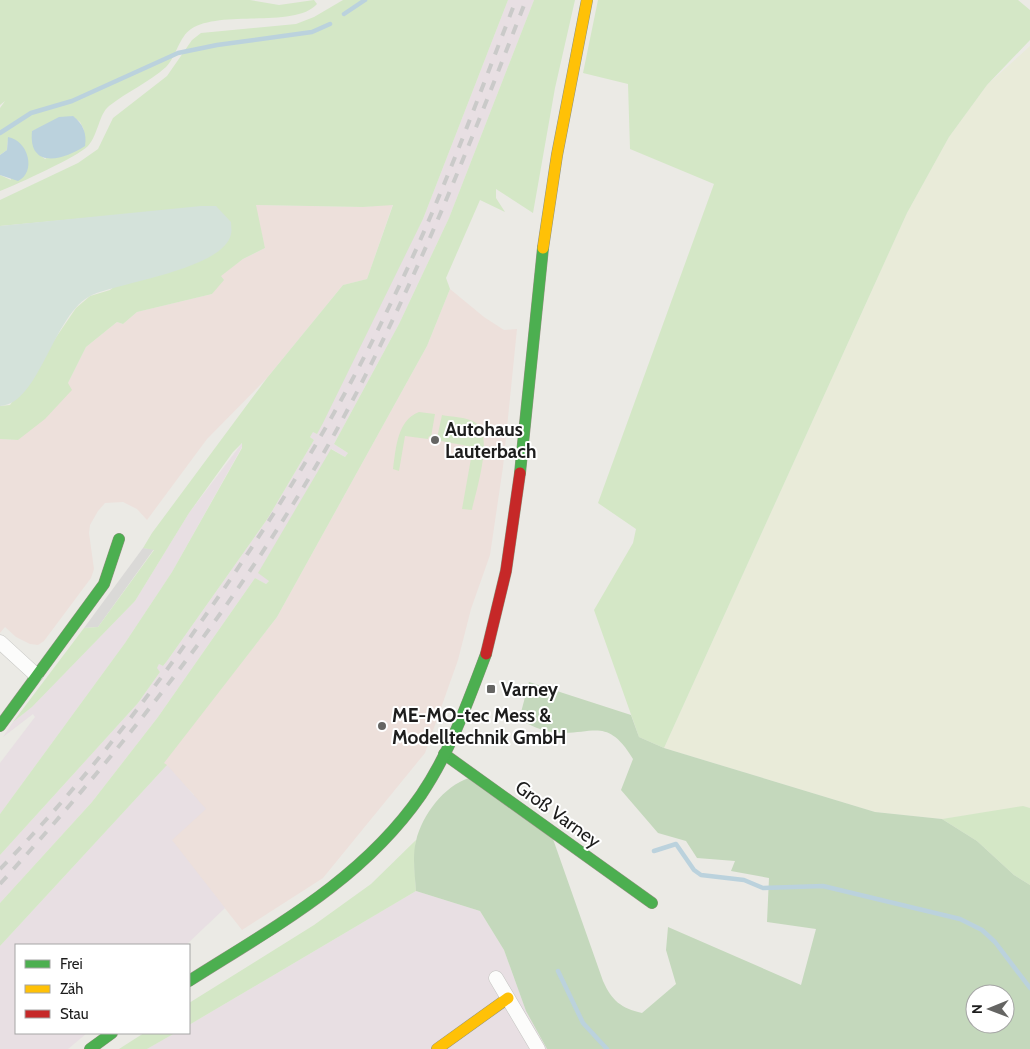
<svg xmlns="http://www.w3.org/2000/svg" width="1030" height="1049" font-family="Cabin,sans-serif">
<rect width="100%" height="100%" fill="#ebeae5"/>
<polygon fill="#dad9d7" points="143,548 154,549 98,627 84,628"/>
<g fill="#ede0db">
<polygon points="393,204 367,279 343,285 267,378 207,439 147,520 137,509 123,502 105,503 98,511 90,525 89,533 94,569 91,578 44,641 38,645 30,644 16,637 5,627 0,633 0,439 18,440 68,383 86,347 117,322 123,324 137,312 212,294 220,276 243,259 265,248 255,205 363,207"/>
<polygon points="450,289 484,317 504,330 517,329 503,467 490,555 471,609 458,660 425,753 323,878 242,930 171,840 194,795 163,763 277,617 427,346"/>
</g>
<g fill="#e8dfe3">
<polygon points="508,0 534,0 449,218 399,324 334,444 348,453 345,457 332,449 259,572 270,580 266,584 255,578 158,717 92,802 0,903 0,855 138,703 160,672 156,668 159,664 163,666 167,661 268,518 314,440 310,437 423,219"/>
<polygon points="243,442 242,447 172,572 125,643 0,814 0,763 35,717 33,714 3,737 13,722 32,707 135,601 189,513"/>
<polygon points="167,765 206,809 172,840 225,908 186,945 16,945 16,1033 87,1033 68,1049 0,1049 0,946"/>
<polygon points="416,891 480,911 504,950 526,1011 547,1049 147,1049 175,1033 189,1033 189,1025"/>
</g>
<polygon fill="#e9ebd9" points="1030,46 1030,808 1023,807 942,819 875,812 664,748 907,213 949,137 987,85"/>
<g fill="#d4e7c6" fill-rule="evenodd">
<path d="M 0,0 L 250,0 L 279,5 L 314,0 L 317,4 C 295,29 220,9 191,29 C 179,37 176,57 166,67 C 149,82 127,92 109,106 C 99,114 98,135 88,146 C 77,157 18,184 0,191 L 0,175 L 11,180 L 7,139 L 7,150 L 0,155 L 0,108 L 5,101 L 0,105 ZM 72,116 L 80,122 L 84,130 L 45,159 C 34,151 33,144 32,131 Z"/>
<polygon points="343,0 508,0 423,219 323,423 317,434 313,432 310,437 314,440 268,518 167,661 163,666 159,664 157,668 160,672 138,703 0,855 0,814 125,643 172,572 242,448 242,443 233,452 189,513 135,601 32,707 13,722 84,628 98,627 154,550 143,548 152,533 267,378 343,285 367,279 393,205 363,207 256,205 265,248 243,259 221,276 224,280 212,294 137,312 123,324 117,322 86,347 68,383 72,390 45,419 18,440 0,439 0,406 10,405 76,308 90,296 110,290 216,206 0,226 0,200 78,163 98,149 113,118 167,76 192,40 201,33 296,24 314,17"/>
<polygon points="534,0 575,0 555,88 533,213 496,189 496,198 505,212 480,200 446,278 450,289 427,346 277,617 164,763 167,765 0,946 0,903 92,802 158,717 255,578 266,584 269,581 258,573 331,449 345,457 348,453 334,444 399,324 449,218"/>
<polygon points="598,0 1018,0 1030,10 1030,40 987,85 949,137 907,213 664,748 639,737 594,610 633,543 636,529 598,503 714,184 630,149 628,84 583,73"/>
<path d="M 419,412 L 435,414 L 431,437 L 429,436 L 428,439 L 405,436 L 399,471 L 393,469 C 396,449 397,420 419,412 Z"/>
<path d="M 442,415 C 451,417 468,417 476,423 C 494,436 476,491 472,510 L 462,509 L 473,447 L 441,441 L 441,438 L 437,438 Z"/>
<polygon points="1023,806 1030,808 1030,885 1014,875 977,841 942,819"/>
<polygon points="416,840 414,861 416,891 189,1025 189,1003 314,925 371,884"/>
<polygon points="144,1033 175,1033 147,1049 119,1049"/>
</g>
<path fill="#c4d8bc" fill-rule="evenodd" d="M 529,682 L 631,715 L 639,737 L 664,748 L 875,812 L 942,819 L 977,841 L 1014,875 L 1030,885 L 1030,1049 L 547,1049 L 526,1011 L 504,950 L 480,911 L 416,891 C 415,875 412,857 416,841 C 422,815 444,786 469,778 L 553,839 L 603,981 C 612,1001 621,1008 642,1013 L 676,984 L 666,950 L 668,927 L 801,985 L 816,929 L 767,922 L 769,878 L 731,871 L 735,861 L 697,858 L 686,841 L 658,833 L 621,790 L 633,759 C 606,714 592,737 552,732 C 541,731 529,724 519,720 ZM 975,994 L 1005,994 L 1005,1024 L 975,1024 Z"/>
<path fill="#d4e2da" d="M 201,206 L 216,206 L 231,222 C 231,226 232,230 231,234 C 224,269 121,282 92,295 C 53,313 40,404 0,406 L 0,226 Z"/>
<g fill="#bbd2dd">
<path d="M 73,116 C 83,124 87,133 85,146 C 64,160 28,170 32,131 L 59,117 Z"/>
<path d="M 8,137 C 28,140 37,172 18,181 L 0,175 L 0,155 L 7,150 Z"/>
</g>
<g fill="none" stroke-linecap="round" stroke-linejoin="round">
<g stroke="#bbd2dd" stroke-width="4.5">
<polyline points="344,14 365,0"/>
<polyline points="0,133 31,113 72,101 178,53 217,45 312,32 330,24"/>
<polyline points="654,851 676,844 694,870 701,875 744,880 763,888 823,886 960,919 982,930 995,942 1030,988"/>
<polyline points="558,971 583,1023 607,1049"/>
</g>
<defs>
<g id="street">
<polyline points="0,642 36,675"/>
<polyline points="496,978 538,1049"/>
</g>
<g id="fast">
<polyline points="520,473 543,248"/>
<polyline points="0,726 104,584 119,539"/>
<polyline points="444,754 652,903"/>
<path d="M 189,981 C 274,927 362,880 421,795 C 450,752 468,702 486,654"/>
<polyline points="90,1049 112,1033"/>
</g>
<g id="slow">
<polyline points="543,248 557,155 587,0"/>
<polyline points="437,1049 508,998"/>
</g>
<polyline id="jam" points="486,654 506,571 520,473"/>
</defs>
<use href="#street" stroke="#c4c4c1" stroke-width="15"/>
<use href="#fast" stroke="#90937f" stroke-width="12"/>
<use href="#slow" stroke="#90937f" stroke-width="12"/>
<use href="#jam" stroke="#90937f" stroke-width="12"/>
<use href="#street" stroke="#fcfcfb" stroke-width="14"/>
<use href="#fast" stroke="#4caf50" stroke-width="11"/>
<use href="#slow" stroke="#ffc107" stroke-width="11"/>
<use href="#jam" stroke="#c62828" stroke-width="11"/>
<g stroke="#cacac9" stroke-width="4" stroke-dasharray="10 10" stroke-linecap="butt">
<path d="M 0,869 C 79,788 148,699 212,606 C 278,511 339,412 389,307 C 438,208 476,103 516,0"/>
<path d="M 0,884 C 127,744 242,599 335,433 C 411,295 469,147 526,0"/>
</g>
</g>
<g fill="#656563" stroke="#fff" stroke-width="2">
<circle cx="435" cy="440" r="5"/>
<rect x="486" y="684" width="10" height="10" rx="2.5"/>
<circle cx="382" cy="726" r="5"/>
</g>
<g text-anchor="middle" dominant-baseline="central" stroke-width="4" stroke-linejoin="round" paint-order="stroke">
<g font-size="19" font-weight="bold" fill="#1d1d1d" stroke="#fff" text-anchor="start">
<text x="445" y="429">Autohaus<tspan x="445" dy="22">Lauterbach</tspan></text>
<text x="501" y="689">Varney</text>
<text x="392" y="715">ME-MO-tec Mess &amp;<tspan x="392" dy="22">Modelltechnik GmbH</tspan></text>
</g>
<g font-size="19" fill="#1d1d1d" stroke="#fff">
<text transform="translate(558 814) rotate(36)">Groß Varney</text>
</g>
</g>
<rect x="15" y="944" width="175" height="90" fill="#ffffff" stroke="#a5a5a5"/>
<rect x="25" y="960" width="25" height="8" fill="#4caf50" stroke="#a5a5a5"/>
<text x="60" y="969" font-size="15" fill="#1d1d1d">Frei</text>
<rect x="25" y="985" width="25" height="8" fill="#ffc107" stroke="#a5a5a5"/>
<text x="60" y="994" font-size="15" fill="#1d1d1d">Zäh</text>
<rect x="25" y="1010" width="25" height="8" fill="#c62828" stroke="#a5a5a5"/>
<text x="60" y="1019" font-size="15" fill="#1d1d1d">Stau</text>
<g transform="translate(990 1009) rotate(269)"><circle r="24" fill="#ffffff" stroke="#a5a5a5"/>
<path d="M0-4L9 19L0 12L-9 19Z" fill="#656563"/>
<text y="-8" font-size="14" font-weight="bold" text-anchor="middle" fill="#1d1d1d">N</text>
</g>
</svg>
